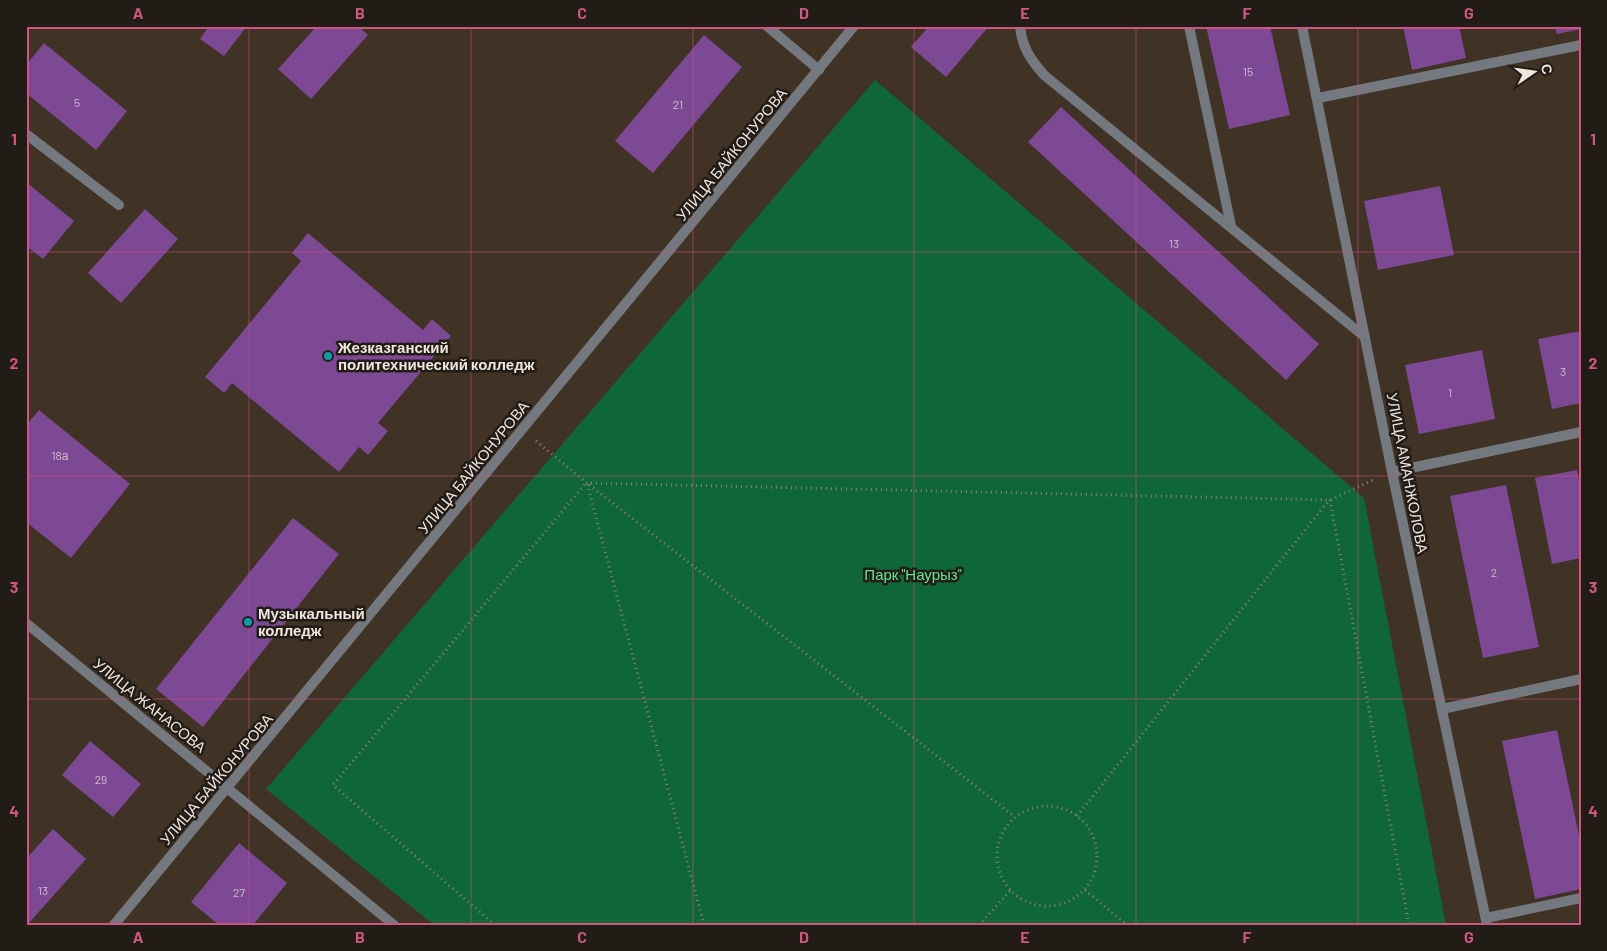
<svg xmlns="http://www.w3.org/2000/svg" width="1607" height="951" font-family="Barlow,sans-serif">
<rect width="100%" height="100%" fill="#403225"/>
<polygon fill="#0f6738" points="875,80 1364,498 1446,925 434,925 266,789"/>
<g fill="#7d4894">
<polygon points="209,26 247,26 224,56 200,39"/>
<polygon points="317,26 358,26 368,35 311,99 278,69"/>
<polygon points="929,26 989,26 946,77 911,47"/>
<polygon points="1206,26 1270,26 1290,115 1229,129"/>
<polygon points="1403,26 1459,26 1466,58 1412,70"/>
<polygon points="1555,26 1581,26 1581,29 1557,34"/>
<polygon points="704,35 742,67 653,173 615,141"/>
<polygon points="44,43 127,111 96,150 26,93 26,65"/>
<polygon points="1061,107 1319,344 1286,380 1028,142"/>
<polygon points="26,182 74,221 43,259 26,246"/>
<polygon points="1440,186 1454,255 1378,270 1364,201"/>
<polygon points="145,209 178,239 121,303 88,273"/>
<polygon points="308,233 423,330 432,319 451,336 378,423 388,431 368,455 359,447 339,472 232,383 224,393 205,377 301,261 292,253"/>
<polygon points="1581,331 1581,403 1552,409 1538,339"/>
<polygon points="1482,350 1495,419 1419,434 1405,365"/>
<polygon points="39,410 130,484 71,558 26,522 26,426"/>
<polygon points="1577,470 1581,491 1581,558 1552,564 1535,478"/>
<polygon points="1506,485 1539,647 1483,658 1450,496"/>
<polygon points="293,518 339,554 203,727 156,689"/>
<polygon points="1557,730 1581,845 1581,889 1535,899 1502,741"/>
<polygon points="90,741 141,784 113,817 62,775"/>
<polygon points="53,829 86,859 29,923 26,920 26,859"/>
<polygon points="239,843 287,883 253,925 219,925 191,902"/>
</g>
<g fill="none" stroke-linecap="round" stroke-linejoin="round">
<g stroke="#8d8177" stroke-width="3" stroke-dasharray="1 4" stroke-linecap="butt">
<polyline points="536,441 587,483 1330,500 1375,479"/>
<polyline points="1330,500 1409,925"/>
<circle cx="1047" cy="856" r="50"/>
<polyline points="1077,816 1329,500"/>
<polyline points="1085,890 1127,925"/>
<polyline points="495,925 333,785 586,483"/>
<polyline points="704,925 587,483 1015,817"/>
<polyline points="979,925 1010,891"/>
</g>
<g stroke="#747980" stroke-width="10">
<path d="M 1020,26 C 1022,47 1030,59 1044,75 L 1365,337"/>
<polyline points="1189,26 1231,226"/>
<polyline points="1318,98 1581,45"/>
<polyline points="1442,709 1581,679"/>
<polyline points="1486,918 1581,898"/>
</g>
<g stroke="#747980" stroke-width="10">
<polyline points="767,26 819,70"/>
<polyline points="26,134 119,205"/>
</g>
<g stroke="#747980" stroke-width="10">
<polyline points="1302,26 1392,472 1487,925"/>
<polyline points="1392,472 1581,432"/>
<polyline points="26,623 394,925"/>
<polyline points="114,925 854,26"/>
</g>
</g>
<path fill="none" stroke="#d05682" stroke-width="1" stroke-opacity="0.55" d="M 249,26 L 249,925M 471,26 L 471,925M 693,26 L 693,925M 914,26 L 914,925M 1136,26 L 1136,925M 1358,26 L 1358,925M 26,252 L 1581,252M 26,476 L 1581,476M 26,699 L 1581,699"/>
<g fill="#0f9aa8" stroke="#221c16" stroke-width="2">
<circle cx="328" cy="356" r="5"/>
<circle cx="248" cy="622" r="5"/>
</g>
<g text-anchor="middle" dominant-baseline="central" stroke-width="5" stroke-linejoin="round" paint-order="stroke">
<g font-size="12" fill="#d2becc">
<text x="1248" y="71">15</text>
<text x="77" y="102">5</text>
<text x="678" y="104">21</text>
<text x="1174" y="243">13</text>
<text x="1563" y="371">3</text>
<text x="1450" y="392">1</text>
<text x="60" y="455">18а</text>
<text x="1494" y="572">2</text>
<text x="101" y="779">29</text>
<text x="43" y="890">13</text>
<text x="239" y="892">27</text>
</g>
<g font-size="15" fill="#efe6de" stroke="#221c16">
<text transform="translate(731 154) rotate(-51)">УЛИЦА БАЙКОНУРОВА</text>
<text transform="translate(473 467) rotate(-51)">УЛИЦА БАЙКОНУРОВА</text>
<text transform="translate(1408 473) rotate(79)">УЛИЦА АМАНЖОЛОВА</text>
<text transform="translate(150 705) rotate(39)">УЛИЦА ЖАНАСОВА</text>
<text transform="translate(216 779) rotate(-50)">УЛИЦА БАЙКОНУРОВА</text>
</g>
<g font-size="15" font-weight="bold" fill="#efe6de" stroke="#221c16" text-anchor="start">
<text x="338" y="347">Жезказганский<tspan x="338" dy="17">политехнический колледж</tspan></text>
<text x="258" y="613">Музыкальный<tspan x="258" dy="17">колледж</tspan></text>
</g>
<g font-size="15" fill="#66e395" stroke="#221c16">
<text x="913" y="574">Парк "Наурыз"</text>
</g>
</g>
<rect width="1607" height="951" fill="none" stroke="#221c16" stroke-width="55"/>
<g transform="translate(1534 72) rotate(77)" stroke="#221c16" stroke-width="4" paint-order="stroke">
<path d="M0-4L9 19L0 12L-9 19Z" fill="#efe6de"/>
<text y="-8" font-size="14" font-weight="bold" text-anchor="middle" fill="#efe6de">С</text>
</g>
<rect x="28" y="28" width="1552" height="896" fill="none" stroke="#d05682" stroke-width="2"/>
<g font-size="16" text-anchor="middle" font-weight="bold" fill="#d05682">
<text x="138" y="19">A</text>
<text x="360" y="19">B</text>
<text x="582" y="19">C</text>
<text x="804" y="19">D</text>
<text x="1025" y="19">E</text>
<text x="1247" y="19">F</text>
<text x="1469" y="19">G</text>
<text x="14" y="145">1</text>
<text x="1593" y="145">1</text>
<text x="14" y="369">2</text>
<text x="1593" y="369">2</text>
<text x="14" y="593">3</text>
<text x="1593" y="593">3</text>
<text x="14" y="817">4</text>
<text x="1593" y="817">4</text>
<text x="138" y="943">A</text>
<text x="360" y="943">B</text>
<text x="582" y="943">C</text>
<text x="804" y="943">D</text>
<text x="1025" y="943">E</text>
<text x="1247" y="943">F</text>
<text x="1469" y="943">G</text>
</g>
</svg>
